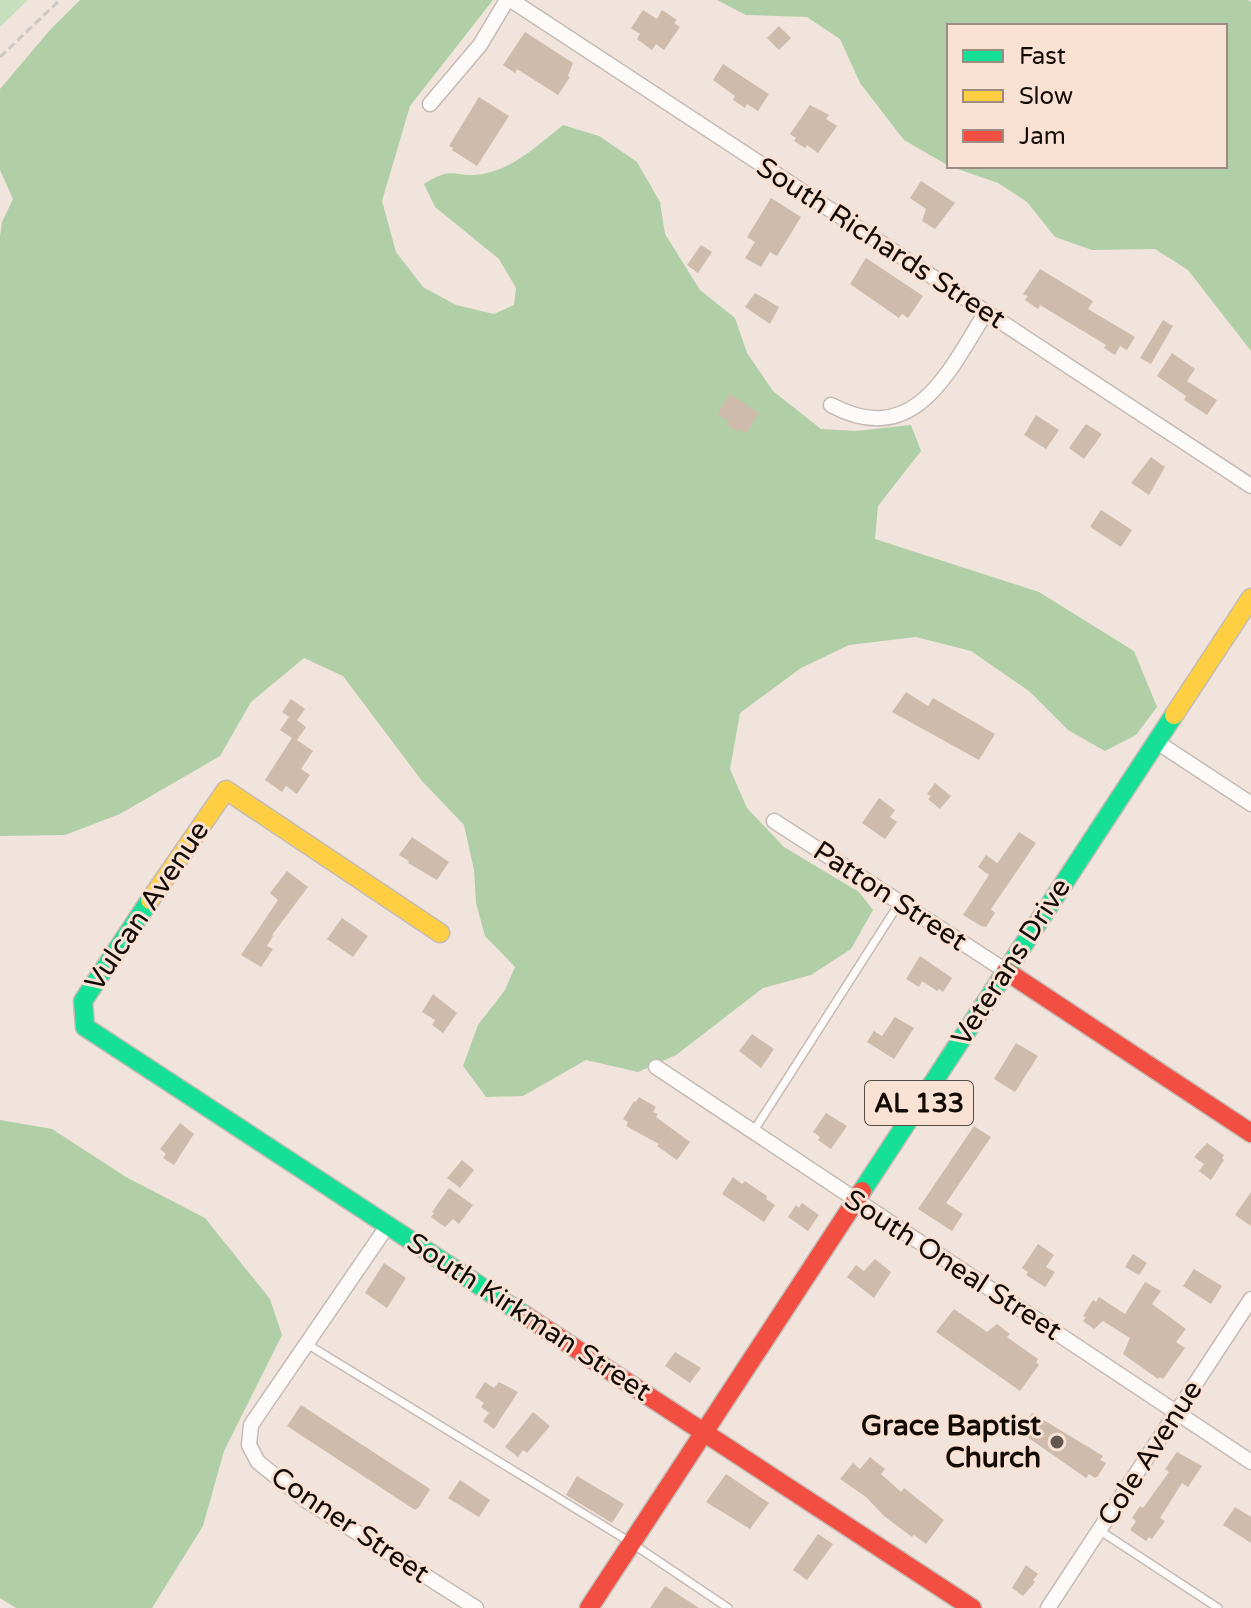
<svg xmlns="http://www.w3.org/2000/svg" width="1251" height="1608" font-family="'Varela Round',sans-serif">
<rect width="100%" height="100%" fill="#f1e4dc"/>
<polygon fill="#c6e0bd" points="0,0 28,0 0,27"/>
<g fill="#b0cfa6">
<path d="M 80,0 L 493,0 L 410,106 L 382,201 L 396,252 L 423,287 L 456,305 L 494,314 L 514,305 L 516,288 L 499,259 L 435,207 L 424,184 C 455,164 454,179 483,174 C 515,168 539,144 563,125 L 599,136 L 637,162 L 660,202 L 665,234 L 700,290 L 735,318 L 747,353 L 773,391 L 821,429 L 856,431 L 911,425 L 921,451 L 878,506 L 875,539 L 1039,592 L 1134,651 L 1157,707 L 1136,735 L 1105,751 L 1068,730 L 1029,691 L 971,651 L 916,637 L 849,645 L 801,668 L 740,713 L 730,769 L 747,808 L 784,847 L 859,892 L 873,910 L 851,949 L 811,975 L 763,988 L 676,1055 L 638,1072 L 586,1060 L 523,1096 L 486,1097 L 463,1066 L 478,1025 L 505,990 L 515,967 L 485,936 L 476,903 L 474,870 L 464,825 L 422,781 L 343,676 L 304,658 L 251,702 L 220,756 L 120,814 L 65,835 L 0,836 L 0,236 L 2,222 L 13,199 L 0,170 L 0,89 L 50,30 Z"/>
<polygon points="717,0 1248,0 1251,2 1251,351 1188,270 1155,249 1092,250 1055,237 1027,202 998,183 949,166 1225,166 1225,26 949,26 949,166 904,140 860,83 840,39 807,17 746,15"/>
<polygon points="0,1120 52,1129 126,1177 205,1218 270,1299 282,1335 224,1451 203,1526 152,1608 16,1608 0,1598"/>
</g>
<g fill="#cebbab">
<polygon points="643,10 657,19 662,10 677,20 674,23 680,27 664,50 656,44 652,50 637,39 640,34 631,28"/>
<polygon points="779,26 791,38 779,50 767,38"/>
<polygon points="525,32 573,63 568,76 570,77 558,95 517,69 515,73 503,65"/>
<polygon points="723,64 769,94 758,111 747,104 745,108 733,100 735,96 713,80"/>
<polygon points="479,97 509,116 477,166 452,150 453,148 449,146"/>
<polygon points="810,105 829,115 826,119 837,126 818,153 807,145 805,148 794,141 796,138 790,134"/>
<polygon points="921,181 955,203 935,229 922,221 926,209 910,198"/>
<polygon points="771,198 801,217 777,256 770,252 761,267 745,258 755,242 747,237"/>
<polygon points="701,245 712,252 698,273 687,265"/>
<polygon points="866,258 923,296 908,318 902,314 899,318 850,284"/>
<polygon points="1040,269 1093,301 1088,309 1135,337 1127,350 1120,346 1115,355 1104,348 1106,345 1040,305 1038,309 1025,300 1028,296 1023,294"/>
<polygon points="755,293 779,307 770,324 745,307"/>
<polygon points="1163,320 1173,326 1151,364 1140,358"/>
<polygon points="1172,353 1195,369 1187,381 1217,400 1207,415 1184,400 1186,396 1157,376"/>
<polygon points="730,394 759,413 746,433 740,429 738,432 727,425 729,422 717,414"/>
<polygon points="1036,415 1059,430 1046,449 1024,435"/>
<polygon points="1086,424 1102,434 1084,459 1069,448"/>
<polygon points="1151,457 1165,467 1149,495 1131,483"/>
<polygon points="1101,510 1132,530 1121,547 1090,527"/>
<polygon points="906,692 928,706 933,698 995,734 979,760 892,712"/>
<polygon points="291,699 305,709 297,720 306,727 297,740 313,751 301,769 310,775 297,794 286,786 282,792 265,780 292,738 280,730 289,717 282,712"/>
<polygon points="935,783 951,796 940,809 928,799 931,796 927,794"/>
<polygon points="879,798 895,810 890,817 897,822 885,839 862,823"/>
<polygon points="1019,832 1036,843 991,909 995,913 986,927 981,926 963,915 989,875 978,867 986,855 997,863 999,861"/>
<polygon points="412,837 449,862 437,880 408,863 409,861 399,855"/>
<polygon points="287,871 308,887 272,935 273,936 267,946 273,949 261,967 241,955 278,900 270,893"/>
<polygon points="342,918 368,936 353,957 327,939"/>
<polygon points="920,956 952,978 943,992 939,989 937,991 922,981 919,987 906,979"/>
<polygon points="433,994 457,1013 443,1033 432,1025 435,1020 422,1012"/>
<polygon points="895,1017 914,1028 894,1059 867,1042 874,1031 882,1036"/>
<polygon points="752,1034 774,1049 761,1068 739,1051"/>
<polygon points="1016,1043 1038,1056 1015,1092 994,1079"/>
<polygon points="639,1097 656,1107 653,1112 658,1114 656,1117 690,1142 677,1160 657,1146 659,1144 626,1126 628,1122 623,1119 634,1101 636,1102"/>
<polygon points="826,1113 847,1126 831,1149 818,1140 820,1137 813,1132"/>
<polygon points="180,1123 194,1134 174,1165 163,1158 166,1154 160,1149"/>
<polygon points="974,1126 991,1137 946,1203 963,1214 952,1231 918,1209"/>
<polygon points="1207,1143 1224,1155 1222,1158 1224,1160 1211,1180 1199,1171 1204,1164 1194,1157"/>
<polygon points="462,1160 474,1170 460,1188 447,1178"/>
<polygon points="733,1177 742,1184 745,1181 767,1196 766,1199 775,1205 764,1222 722,1194"/>
<polygon points="449,1188 473,1205 459,1224 453,1219 445,1227 431,1217 434,1213 432,1212"/>
<polygon points="1251,1192 1251,1226 1235,1215"/>
<polygon points="802,1203 819,1215 808,1231 788,1217 796,1205 799,1208"/>
<polygon points="1038,1244 1054,1255 1046,1267 1055,1272 1045,1287 1026,1275 1028,1272 1022,1268"/>
<polygon points="1133,1254 1147,1263 1139,1275 1125,1267"/>
<polygon points="875,1259 891,1272 874,1298 847,1277 856,1265 864,1271"/>
<polygon points="384,1263 406,1278 387,1308 365,1293"/>
<polygon points="1194,1269 1222,1286 1211,1304 1183,1286"/>
<polygon points="1145,1282 1161,1291 1152,1304 1186,1329 1176,1342 1185,1348 1163,1379 1160,1377 1158,1379 1123,1354 1130,1338 1103,1321 1094,1329 1083,1321 1086,1317 1083,1316 1093,1300 1096,1302 1099,1297 1125,1314"/>
<polygon points="954,1309 987,1332 997,1324 1010,1334 1007,1337 1038,1359 1036,1362 1039,1365 1020,1391 936,1332"/>
<polygon points="675,1352 701,1368 690,1383 665,1366"/>
<polygon points="485,1382 494,1388 499,1382 518,1392 494,1429 483,1421 489,1413 481,1407 484,1403 475,1397"/>
<polygon points="301,1405 430,1489 419,1507 415,1510 287,1426"/>
<polygon points="533,1412 550,1426 527,1453 523,1450 518,1457 505,1447"/>
<polygon points="1032,1413 1103,1456 1100,1460 1106,1463 1098,1476 1095,1478 1089,1474 1086,1478 1020,1432"/>
<polygon points="1177,1452 1202,1466 1188,1487 1182,1483 1160,1518 1165,1521 1152,1539 1149,1537 1146,1541 1130,1530 1136,1521 1132,1518 1140,1506 1143,1508 1169,1472 1165,1469"/>
<polygon points="870,1457 885,1469 881,1474 901,1492 904,1488 944,1520 926,1544 914,1535 912,1537 884,1516 866,1497 840,1479 853,1463 860,1469"/>
<polygon points="726,1474 769,1503 750,1529 706,1502"/>
<polygon points="577,1476 624,1504 612,1523 566,1495"/>
<polygon points="460,1480 490,1500 479,1517 448,1498"/>
<polygon points="1235,1507 1251,1517 1251,1543 1223,1525"/>
<polygon points="818,1534 833,1544 807,1580 793,1570"/>
<polygon points="1026,1565 1038,1574 1033,1580 1035,1582 1023,1596 1012,1588"/>
<polygon points="665,1586 699,1608 650,1608"/>
</g>
<g fill="none" stroke-linecap="round" stroke-linejoin="round">
<defs>
<g id="lane">
<polyline points="753,1132 900,902"/>
<polyline points="307,1344 630,1542 728,1608"/>
<polyline points="1099,1530 1218,1608"/>
</g>
<g id="street">
<polyline points="511,0 1251,486"/>
<polyline points="430,104 480,45 507,0"/>
<path d="M 831,405 C 915,450 949,371 986,312"/>
<polyline points="1157,742 1251,804"/>
<polyline points="774,821 1006,971"/>
<polyline points="656,1067 1251,1462"/>
<polyline points="388,1225 251,1425 249,1445 258,1462 304,1499 476,1608"/>
<polyline points="1048,1608 1251,1299"/>
</g>
<g id="fast">
<polyline points="150,900 83,1001 85,1027 526,1316"/>
<polyline points="862,1191 1174,715"/>
</g>
<g id="slow">
<polyline points="1174,715 1251,598"/>
<polyline points="150,900 226,790 440,933"/>
</g>
<g id="jam">
<polyline points="1006,971 1251,1133"/>
<polyline points="526,1316 972,1608"/>
<polyline points="589,1608 862,1191"/>
</g>
</defs>
<use href="#lane" stroke="#c5bbb5" stroke-width="10"/>
<use href="#street" stroke="#c5bbb5" stroke-width="17"/>
<use href="#fast" stroke="#c5bbb5" stroke-width="21"/>
<use href="#slow" stroke="#c5bbb5" stroke-width="21"/>
<use href="#jam" stroke="#c5bbb5" stroke-width="21"/>
<polyline stroke="#ccc8c6" stroke-width="3" stroke-dasharray="8 4" stroke-linecap="butt" points="0,57 60,0"/>
<use href="#lane" stroke="#fdfbfa" stroke-width="7"/>
<use href="#street" stroke="#fdfbfa" stroke-width="14"/>
<use href="#fast" stroke="#16e098" stroke-width="18"/>
<use href="#slow" stroke="#ffcf43" stroke-width="18"/>
<use href="#jam" stroke="#f24e42" stroke-width="18"/>
</g>
<circle fill="#605751" stroke="#f9e2d4" stroke-width="3" cx="1057" cy="1442" r="8"/>
<g text-anchor="middle" dominant-baseline="central" stroke-width="6" stroke-linejoin="round" paint-order="stroke">
<rect fill="#f9e2d4" stroke="#574c44" stroke-width="2" x="865" y="1081" width="108" height="44" rx="6"/>
<g font-size="26" font-weight="bold" fill="#120b06">
<text x="919" y="1103">AL 133</text>
</g>
<g font-size="28" fill="#120b06" stroke="#f9e2d4">
<text transform="translate(881 243) rotate(33)">South Richards Street</text>
<text transform="translate(890 896) rotate(33)">Patton Street</text>
<text transform="translate(147 906) rotate(-56)">Vulcan Avenue</text>
<text transform="translate(1011 962) rotate(-57)">Veterans Drive</text>
<text transform="translate(953 1265) rotate(33)">South Oneal Street</text>
<text transform="translate(529 1317) rotate(33)">South Kirkman Street</text>
<text transform="translate(1150 1453) rotate(-57)">Cole Avenue</text>
<text transform="translate(350 1525) rotate(34)">Conner Street</text>
</g>
<g font-size="28" font-weight="bold" fill="#120b06" stroke="#f9e2d4" text-anchor="end">
<text x="1041" y="1426">Grace Baptist<tspan x="1041" dy="32">Church</tspan></text>
</g>
</g>
<rect x="947" y="24" width="280" height="144" fill="#f9e2d4" stroke="#9d8c82" stroke-width="2"/>
<rect x="963" y="50" width="40" height="12" fill="#16e098" stroke="#9d8c82" stroke-width="2"/>
<text x="1019" y="64" font-size="24" fill="#120b06">Fast</text>
<rect x="963" y="90" width="40" height="12" fill="#ffcf43" stroke="#9d8c82" stroke-width="2"/>
<text x="1019" y="104" font-size="24" fill="#120b06">Slow</text>
<rect x="963" y="130" width="40" height="12" fill="#f24e42" stroke="#9d8c82" stroke-width="2"/>
<text x="1019" y="144" font-size="24" fill="#120b06">Jam</text>
</svg>
